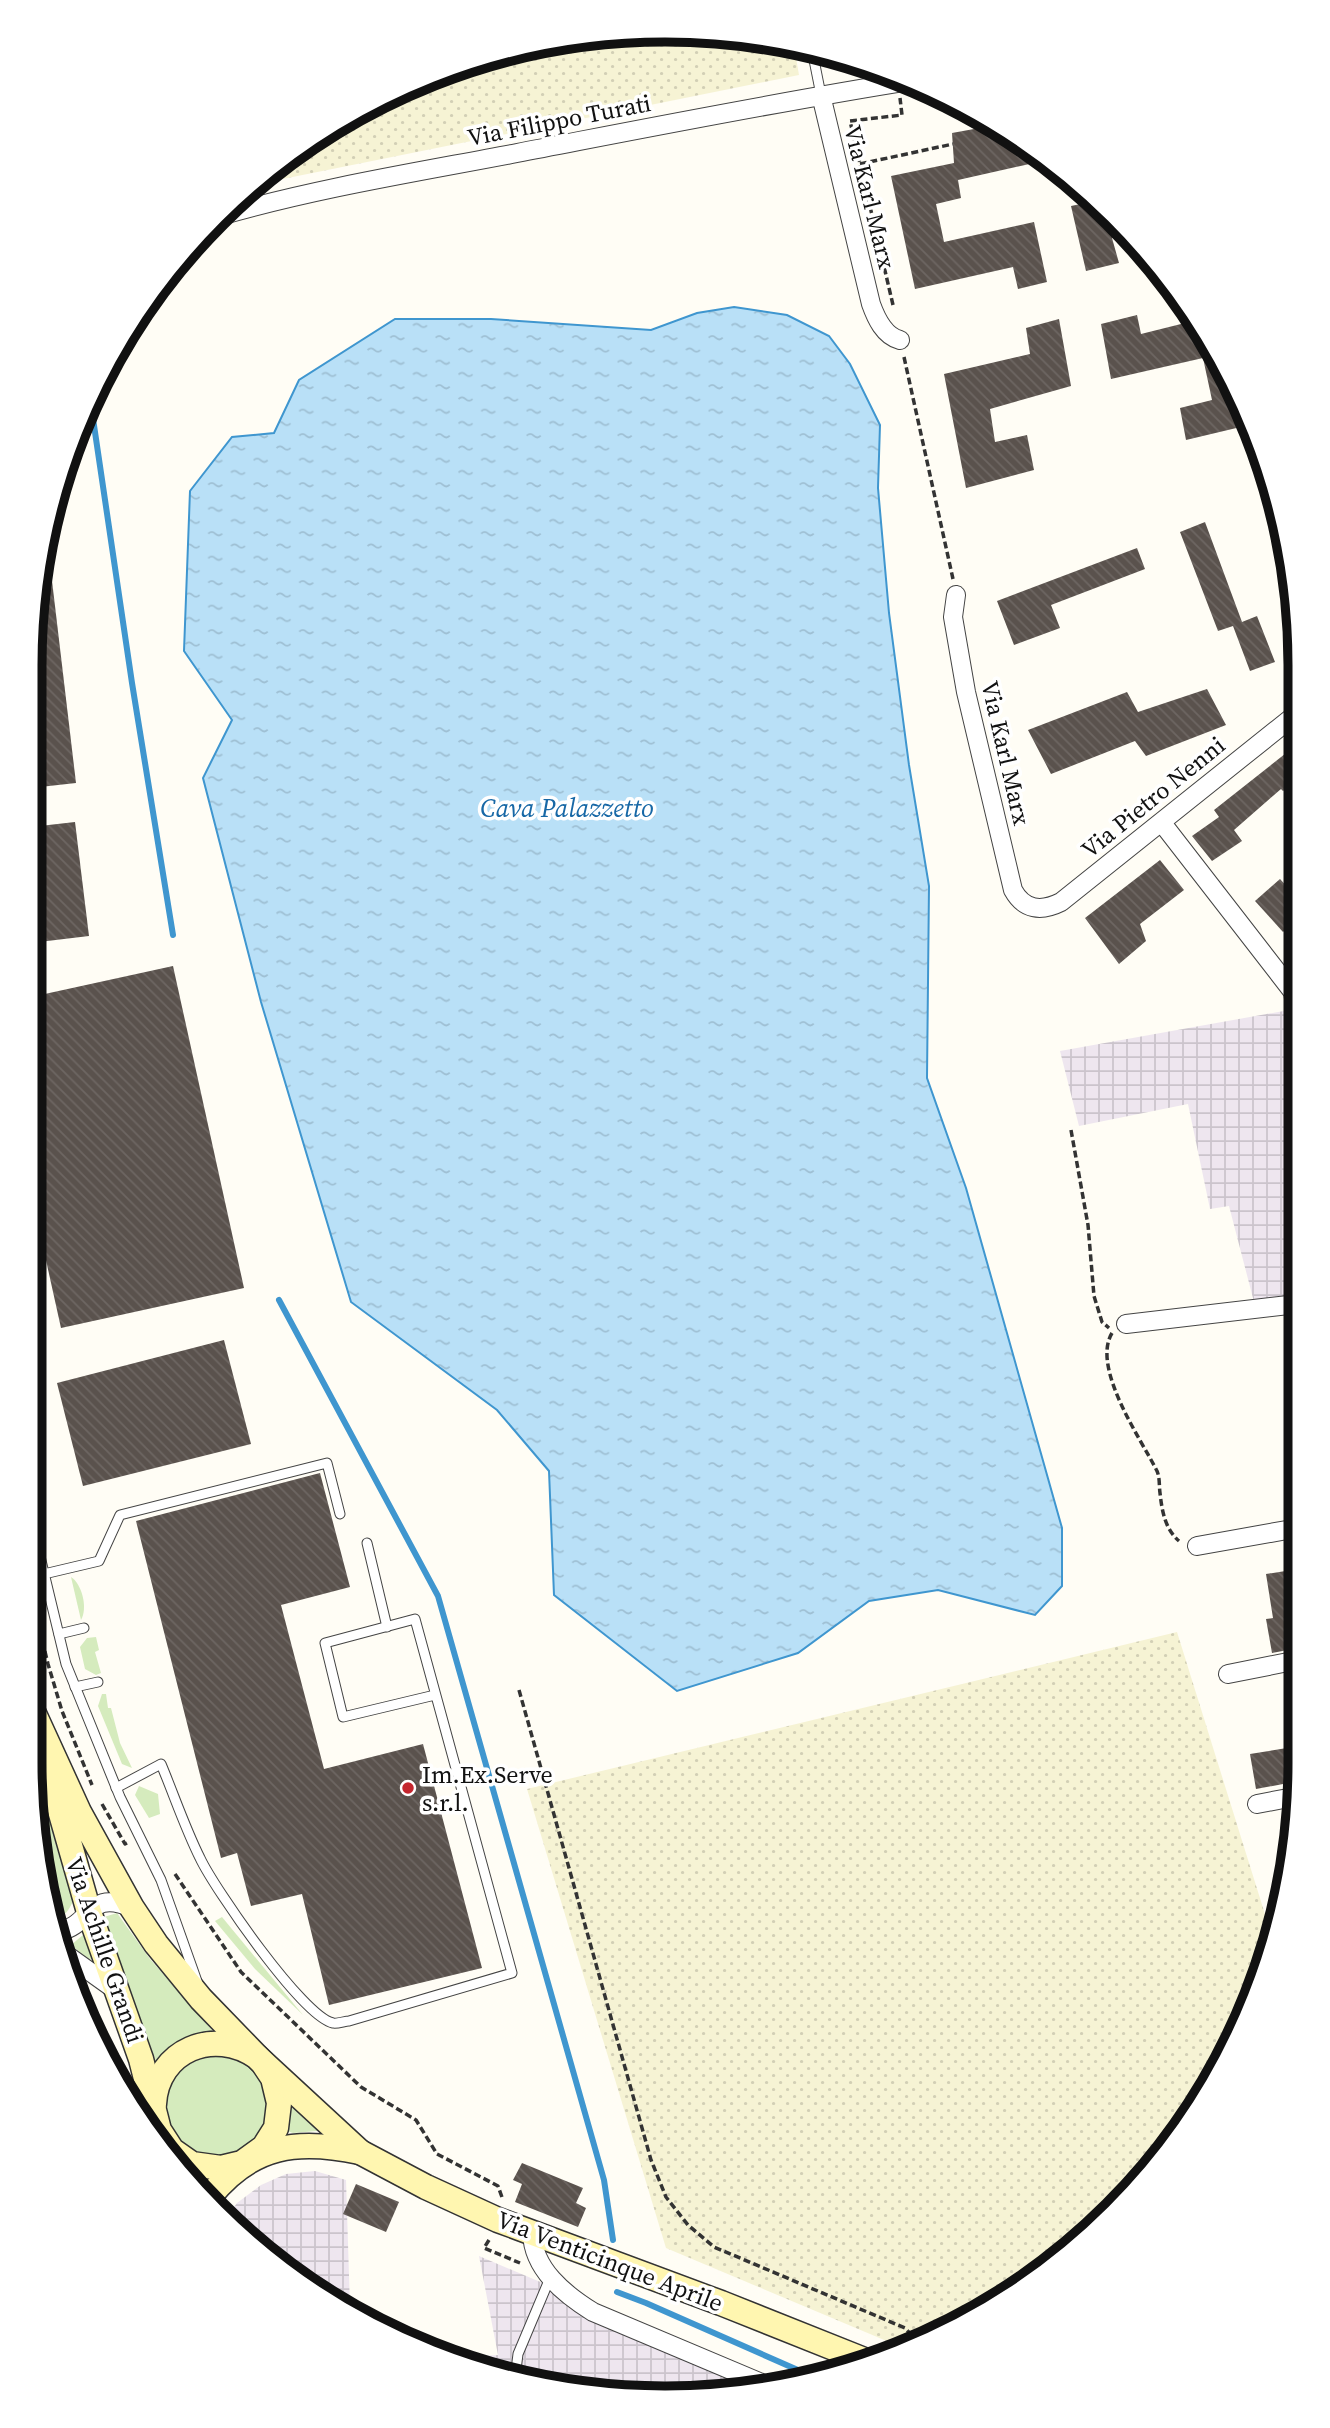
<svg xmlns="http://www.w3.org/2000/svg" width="1330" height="2428" font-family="'Source Serif 4',serif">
<defs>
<pattern id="industrial-grid" width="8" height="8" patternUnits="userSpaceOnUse" patternTransform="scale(1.75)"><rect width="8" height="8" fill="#eee6ef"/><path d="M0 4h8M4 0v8" fill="none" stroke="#cbc4cc"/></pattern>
<pattern id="farmland-dots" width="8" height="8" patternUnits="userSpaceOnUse" patternTransform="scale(1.75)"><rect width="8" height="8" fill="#f6f3d4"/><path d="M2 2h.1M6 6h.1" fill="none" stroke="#d2cfb5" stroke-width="1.8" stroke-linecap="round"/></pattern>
<pattern id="water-ripples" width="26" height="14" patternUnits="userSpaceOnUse" patternTransform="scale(1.75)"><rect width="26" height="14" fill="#b9e0f7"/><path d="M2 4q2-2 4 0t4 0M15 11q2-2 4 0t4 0" fill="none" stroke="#9ebfd3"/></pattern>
<pattern id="building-back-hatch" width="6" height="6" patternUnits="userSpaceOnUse" patternTransform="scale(1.75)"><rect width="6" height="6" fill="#5a524d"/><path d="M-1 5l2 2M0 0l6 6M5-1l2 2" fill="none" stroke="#6d6662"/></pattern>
</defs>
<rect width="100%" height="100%" fill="#fffdf5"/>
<g fill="url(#industrial-grid)">
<polygon points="1289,1010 1296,1049 1297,1297 1254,1302 1229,1206 1210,1209 1188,1104 1079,1126 1060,1051"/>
<polygon points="80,1999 104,2029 114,2052 119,2072"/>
<polygon points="315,2171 346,2180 350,2308 312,2291 229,2214 237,2203 261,2185 286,2174"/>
<polygon points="479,2256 774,2381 706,2397 500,2376 456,2357 498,2355"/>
</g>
<g fill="url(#farmland-dots)">
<polygon points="624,31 748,35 794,46 799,75 253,185 279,161 384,95 501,51"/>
<polygon points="1177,1632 1273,1940 1215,2081 1084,2241 908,2350 666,2248 527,1789"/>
</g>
<g fill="#d5ebbd">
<path d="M 71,1577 C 82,1584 88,1608 81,1620 Z"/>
<polygon points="96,1637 99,1650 95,1652 101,1673 96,1675 85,1669 80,1647 87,1638"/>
<polygon points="102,1694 106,1694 108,1708 111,1708 120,1743 132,1768 122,1764 98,1706"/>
<path d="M 30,1741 L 73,1901 C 69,1910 65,1917 55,1918 L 30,1763 Z"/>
<polygon points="139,1786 158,1794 160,1814 149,1818 135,1795"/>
<polygon points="117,1913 150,1959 212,2030 211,2033 178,2042 156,2061 152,2062 103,1920 104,1917"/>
<polygon points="222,1917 303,2015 255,1969 215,1921"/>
<polygon points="83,1935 86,1937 94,1957 89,1960 71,1945"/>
<circle cx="217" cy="2107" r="51"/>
<polygon points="294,2107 319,2129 317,2131 293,2133 287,2131 291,2109"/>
</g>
<polygon fill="url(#water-ripples)" stroke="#3f96cf" stroke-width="2" points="734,307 787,315 829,336 850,364 880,425 878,488 889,613 909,765 929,886 927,1078 966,1188 1062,1528 1062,1586 1035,1615 938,1590 869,1601 798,1653 677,1691 554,1595 549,1471 497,1410 351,1302 261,1002 203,778 232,720 184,651 190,491 232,437 274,433 299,380 395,319 491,319 651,330 697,313"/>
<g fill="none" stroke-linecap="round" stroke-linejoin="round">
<g stroke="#3f96cf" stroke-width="6">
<polyline points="91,405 132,683 173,935"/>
<polyline points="279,1300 438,1596 604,2180 613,2240"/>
<polyline points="617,2292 646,2303 807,2374"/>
</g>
</g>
<g fill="url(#building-back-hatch)">
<polygon points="996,125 1043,161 958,180 961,198 936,204 944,242 1034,222 1047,282 1018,289 1013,267 915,289 891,176 954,163 952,133"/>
<polygon points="1095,201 1114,216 1129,234 1112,238 1119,263 1086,271 1071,206"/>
<polygon points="1137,315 1141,334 1197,320 1249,425 1186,440 1180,408 1212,400 1203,358 1111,379 1101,324"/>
<polygon points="1059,319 1071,386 990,409 995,442 1027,435 1034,470 966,488 944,374 1030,354 1026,328"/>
<polygon points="1205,522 1242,622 1257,616 1275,662 1250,671 1233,626 1218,631 1180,532"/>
<polygon points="44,547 48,547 76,783 31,788 31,624"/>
<polygon points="1137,548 1145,569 1051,605 1060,628 1014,645 997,601"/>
<polygon points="1207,689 1226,725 1146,756 1135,741 1051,774 1028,730 1127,692 1138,712"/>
<polygon points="1295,746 1296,782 1283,791 1281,789 1234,830 1242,841 1212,861 1192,836 1219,817 1214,810"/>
<polygon points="75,822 89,936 39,942 31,873 31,827"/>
<polygon points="1160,860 1184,890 1140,924 1146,941 1119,964 1085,918"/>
<polygon points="1280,879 1296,897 1296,920 1283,932 1255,901"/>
<polygon points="173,966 244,1288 61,1328 30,1188 31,997"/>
<polygon points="224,1340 251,1444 83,1486 57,1383"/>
<polygon points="320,1473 350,1587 281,1605 324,1769 423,1744 482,1968 329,2005 302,1894 251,1906 237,1853 221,1858 136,1521"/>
<polygon points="1298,1569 1298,1648 1272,1653 1266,1619 1273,1618 1266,1574"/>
<polygon points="1299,1746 1299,1781 1256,1789 1250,1754"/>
<polygon points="522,2163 583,2188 576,2203 586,2208 578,2227 515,2202 522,2184 513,2180"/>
<polygon points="356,2184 399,2202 386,2232 343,2214"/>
</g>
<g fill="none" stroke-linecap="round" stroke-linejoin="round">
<defs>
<g id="service">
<polyline points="812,50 821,95"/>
<polyline points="30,1515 66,1664 120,1797 161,1880 198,1984"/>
<polyline points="367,1543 387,1627"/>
<polyline points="44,1574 99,1561 120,1515 327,1463 340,1514"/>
<polyline points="59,1634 84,1628"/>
<polyline points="75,1687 98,1682"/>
<path d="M 116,1788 L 161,1764 C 174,1795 185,1828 200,1858 C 214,1888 303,2017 333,2023 C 337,2024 345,2021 349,2021 L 512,1973 L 415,1619 L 325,1643 L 343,1717 L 435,1695"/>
<polyline points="515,2378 518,2354 550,2278"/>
</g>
<g id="minor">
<path d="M 821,95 L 871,304 C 876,318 884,336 900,340"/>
<path d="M 220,216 C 317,188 418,172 517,153 C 647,128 777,102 909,81"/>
<path d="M 956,595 L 953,617 L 966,692 L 1013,890 C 1024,910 1041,912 1061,902 L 1295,715"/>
<polyline points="1162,823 1293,992 1296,1011"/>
<polyline points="1126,1324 1297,1304"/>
<polyline points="1197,1546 1298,1528"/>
<polyline points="1228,1674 1298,1660"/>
<polyline points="1257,1804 1299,1796"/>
<path d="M 58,1932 C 93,1925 87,1888 132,1908"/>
<polyline points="61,1951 117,1991"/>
<path d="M 532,2233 C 533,2269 564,2294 593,2312 L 764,2384"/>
</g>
<g id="secondary">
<polygon points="30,1705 79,1812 132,1908 156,1944 201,1999 263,2063 273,2078 279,2103 276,2128 264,2147 242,2163 221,2168 192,2164 172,2150 159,2130 141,2059 89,1912"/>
<path d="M 154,2104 C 157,2050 214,2027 257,2057 L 360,2152 L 426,2187 L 498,2220 L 721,2303 L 864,2360"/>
<path d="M 210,2196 C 252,2144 298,2139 360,2152"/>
</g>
</defs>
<use href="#service" stroke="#444" stroke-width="11"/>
<use href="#minor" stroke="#444" stroke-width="20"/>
<use href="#secondary" stroke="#333" stroke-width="27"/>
<g stroke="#333" stroke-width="3.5" stroke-dasharray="7 3.5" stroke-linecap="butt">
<polyline points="860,164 953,144"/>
<polyline points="893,305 850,121 902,115 900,98"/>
<polyline points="904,357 953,579"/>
<polyline points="1071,1130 1088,1225 1094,1296 1102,1322 1109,1328"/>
<path d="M 1112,1333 C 1091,1368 1141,1439 1157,1471 C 1160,1478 1159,1486 1160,1493 C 1162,1511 1165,1529 1179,1541"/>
<polyline points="30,1590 48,1664 62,1711 92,1785"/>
<polyline points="519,1690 651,2160 666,2197 688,2225 714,2247 905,2328 919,2343"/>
<polyline points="102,1804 125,1844 127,1843"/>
<polyline points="175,1874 241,1972 361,2087 416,2120 437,2154 498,2186 503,2200"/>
<polyline points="489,2240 484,2248 520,2263"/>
<polyline points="778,2374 789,2378"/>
</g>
<use href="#service" stroke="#fff" stroke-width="9"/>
<use href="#minor" stroke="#fff" stroke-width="18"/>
<use href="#secondary" stroke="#fff6b0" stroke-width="24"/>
</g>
<circle fill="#c4262e" stroke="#fff" stroke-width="2.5" cx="408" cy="1788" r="7"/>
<g text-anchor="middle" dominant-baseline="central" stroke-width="7" stroke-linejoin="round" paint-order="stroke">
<g font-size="24" fill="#111" stroke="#fff">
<text transform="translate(559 120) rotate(-11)">Via Filippo Turati</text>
<text transform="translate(870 197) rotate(76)">Via Karl Marx</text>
<text transform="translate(1006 753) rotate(77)">Via Karl Marx</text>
<text transform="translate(1153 797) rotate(-39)">Via Pietro Nenni</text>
<text transform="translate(105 1950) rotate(71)">Via Achille Grandi</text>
<text transform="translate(610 2261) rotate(21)">Via Venticinque Aprile</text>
</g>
<g font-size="24" fill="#111" stroke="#fff" text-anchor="start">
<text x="422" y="1774">Im.Ex.Serve<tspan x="422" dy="28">s.r.l.</tspan></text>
</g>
<g font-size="26" font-style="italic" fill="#1768a6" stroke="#fff">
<text x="567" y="808">Cava Palazzetto</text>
</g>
</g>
<path d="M0 0H1330V2428H0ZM665 42H665A623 623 0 0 1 1288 665V1763A623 623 0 0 1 665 2386H665A623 623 0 0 1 42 1763V665A623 623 0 0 1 665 42Z" fill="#fff" fill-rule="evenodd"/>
<path fill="none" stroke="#111" stroke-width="9" d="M665 42H665A623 623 0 0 1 1288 665V1763A623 623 0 0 1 665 2386H665A623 623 0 0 1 42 1763V665A623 623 0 0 1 665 42Z"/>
</svg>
